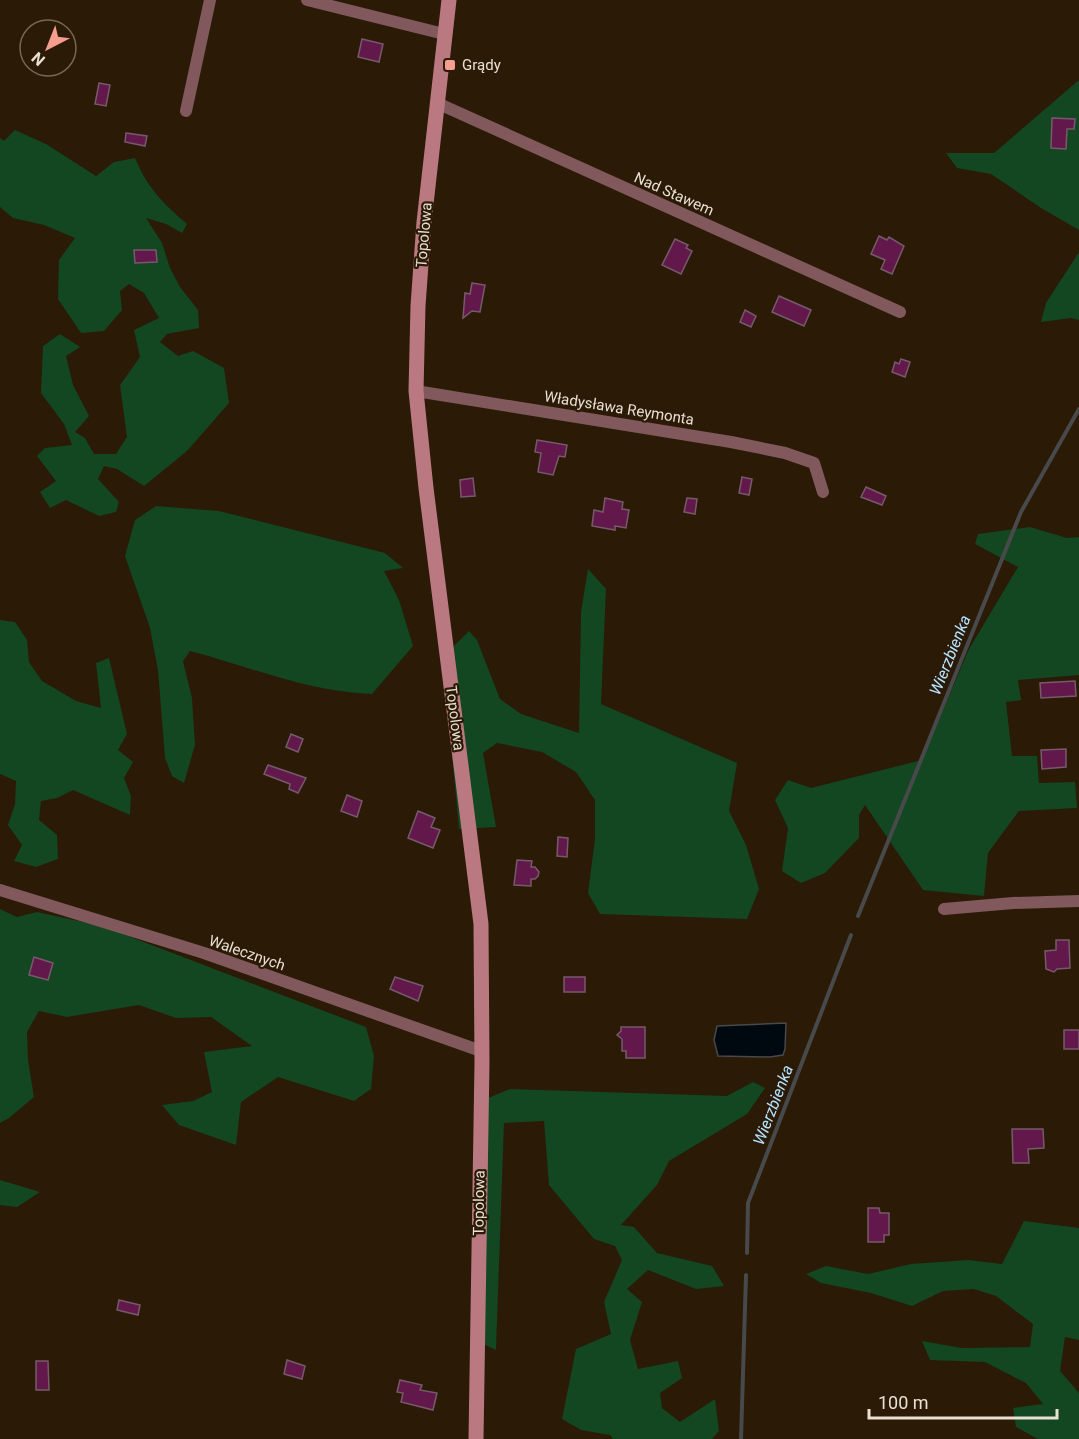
<svg xmlns="http://www.w3.org/2000/svg" width="1079" height="1439" font-family="Roboto,sans-serif">
<rect width="100%" height="100%" fill="#2a1a06"/>
<g fill="#124721">
<polygon points="1079,80 1079,230 1041,208 991,174 957,168 946,153 994,153"/>
<path d="M 15,130 L 46,144 L 96,176 L 114,162 L 135,158 C 148,189 163,203 187,224 L 182,233 L 166,224 L 146,218 L 162,243 L 170,268 L 180,287 L 198,310 L 199,328 L 167,334 L 160,342 L 178,356 L 193,351 L 224,368 L 229,403 L 187,451 L 144,486 L 117,469 L 104,466 L 98,479 L 119,502 L 116,512 L 99,516 L 66,500 L 50,508 L 40,492 L 56,481 L 37,456 L 45,448 L 72,445 L 64,424 L 41,393 L 43,346 L 60,334 L 80,347 L 66,356 L 73,385 L 89,416 L 75,432 L 85,438 L 94,454 L 116,454 L 127,437 L 120,385 L 140,357 L 134,330 L 159,318 L 144,293 L 129,284 L 120,291 L 122,310 L 104,331 L 81,333 L 58,299 L 59,260 L 75,238 L 44,225 L 13,218 L 0,207 L 0,138 L 4,141 Z"/>
<polygon points="1079,252 1079,320 1071,318 1041,322 1046,303"/>
<path d="M 156,506 L 219,511 L 385,553 L 403,568 L 384,571 L 399,600 L 413,646 L 372,694 C 309,692 250,667 190,651 L 183,661 L 192,698 L 195,745 L 184,783 L 172,776 L 165,758 L 158,670 L 150,628 L 125,556 L 135,520 Z"/>
<polygon points="1030,527 1067,538 1079,537 1079,675 1018,680 1021,700 1006,702 1012,756 1037,756 1039,783 1075,782 1077,808 1019,811 988,853 984,896 923,890 865,805 859,815 859,838 825,873 801,883 782,871 788,828 775,800 788,780 811,788 922,760 969,649 1018,567 975,544 978,534"/>
<polygon points="588,569 606,589 601,704 737,763 729,811 746,845 759,889 747,919 600,914 588,893 595,839 595,800 576,772 542,752 497,743 483,753 496,827 459,829 443,657 469,631 477,640 500,699 521,714 579,733 581,612"/>
<polygon points="0,620 15,622 27,640 29,662 42,681 76,701 101,708 96,663 109,658 127,734 118,750 133,762 124,778 131,796 130,815 73,790 57,798 41,801 39,820 57,835 58,859 36,867 14,861 22,845 8,825 15,804 16,781 0,774"/>
<polygon points="0,909 17,917 37,912 102,926 366,1027 374,1056 371,1089 354,1101 278,1077 241,1102 236,1145 179,1125 162,1105 193,1101 212,1092 204,1052 252,1046 211,1017 176,1018 139,1005 67,1017 39,1011 27,1032 28,1060 34,1097 9,1118 0,1123"/>
<polygon points="753,1082 765,1088 747,1114 669,1161 657,1185 621,1225 634,1227 657,1253 712,1266 724,1286 696,1289 648,1270 627,1289 642,1302 630,1340 638,1369 678,1361 682,1378 660,1393 662,1408 680,1422 715,1399 719,1431 712,1439 613,1439 610,1435 581,1430 562,1419 576,1349 611,1334 604,1302 622,1260 615,1246 594,1239 549,1185 544,1121 504,1123 496,1350 481,1343 488,1098 510,1089 727,1096"/>
<polygon points="0,1180 40,1192 17,1207 0,1205"/>
<polygon points="1024,1221 1079,1228 1079,1340 1065,1337 1060,1371 1079,1393 1079,1439 1038,1439 1016,1427 1013,1408 1043,1404 1026,1383 985,1362 930,1360 922,1341 962,1348 1030,1347 1033,1324 996,1296 974,1289 943,1291 912,1306 871,1293 821,1283 806,1274 826,1266 868,1274 911,1264 968,1260 1002,1264"/>
</g>
<polygon fill="#010910" stroke="#47494a" stroke-width="1.5" points="786,1023 785,1049 783,1055 770,1057 718,1056 714,1040 717,1026"/>
<g fill="none" stroke-linecap="round" stroke-linejoin="round">
<g stroke="#47494a" stroke-width="4">
<polyline points="858,916 1021,512 1079,409"/>
<polyline points="747,1253 748,1203 851,935"/>
<polyline points="741,1439 746,1275"/>
</g>
</g>
<g fill="#63184b" stroke="#755b6a" stroke-width="1.5">
<polygon points="362,39 383,44 379,62 358,57"/>
<polygon points="99,83 110,85 106,106 95,104"/>
<polygon points="1052,118 1075,119 1074,129 1067,129 1066,149 1051,148"/>
<polygon points="126,133 147,136 145,146 125,142"/>
<polygon points="879,236 887,240 889,237 904,246 892,274 881,269 885,260 871,254"/>
<polygon points="675,239 688,245 686,248 692,251 681,274 662,265"/>
<polygon points="134,250 156,250 157,262 135,263"/>
<polygon points="472,283 485,285 480,312 472,311 463,318 465,293 470,294"/>
<polygon points="779,296 811,310 804,326 772,312"/>
<polygon points="745,310 756,316 751,327 740,322"/>
<polygon points="901,359 910,362 905,377 892,372 895,362 899,364"/>
<polygon points="537,440 567,445 565,457 559,456 553,475 538,472 541,453 535,452"/>
<polygon points="742,477 752,479 749,495 739,493"/>
<polygon points="473,478 475,496 461,497 460,480"/>
<polygon points="866,487 886,496 882,505 861,497"/>
<polygon points="605,498 623,502 622,509 629,510 626,528 615,526 615,530 592,526 594,510 603,512"/>
<polygon points="687,498 697,499 695,514 684,512"/>
<polygon points="1075,681 1076,696 1041,698 1040,683"/>
<polygon points="291,734 303,739 298,752 286,747"/>
<polygon points="1066,749 1066,767 1042,769 1041,750"/>
<polygon points="268,765 306,778 298,793 289,789 290,784 264,774"/>
<polygon points="347,795 362,801 357,817 341,811"/>
<polygon points="418,811 435,818 431,827 440,830 433,848 408,838"/>
<polygon points="558,837 568,838 567,857 557,856"/>
<polygon points="517,860 532,861 531,867 535,867 539,872 538,876 535,879 531,879 531,886 514,885"/>
<polygon points="1056,940 1069,940 1070,968 1057,969 1054,972 1046,969 1045,951 1056,950"/>
<polygon points="34,957 53,963 48,980 29,975"/>
<polygon points="395,977 423,986 418,1001 390,989"/>
<rect x="564" y="977" width="21" height="15"/>
<polygon points="621,1027 645,1027 645,1058 626,1058 626,1051 622,1051 622,1039 617,1035 621,1031"/>
<rect x="1064" y="1030" width="15" height="19"/>
<polygon points="1012,1129 1043,1129 1044,1148 1028,1149 1029,1163 1013,1163"/>
<polygon points="868,1208 879,1208 880,1213 889,1213 889,1235 884,1235 884,1242 868,1242"/>
<polygon points="119,1300 140,1305 138,1315 117,1310"/>
<polygon points="287,1360 305,1366 302,1379 284,1374"/>
<polygon points="36,1361 48,1361 49,1390 36,1390"/>
<polygon points="400,1380 422,1385 420,1390 437,1393 433,1410 401,1402 403,1393 397,1392"/>
</g>
<g fill="none" stroke-linecap="round" stroke-linejoin="round">
<g stroke="#81585c" stroke-width="12">
<polyline points="307,0 444,34"/>
<polyline points="437,103 900,312"/>
<polyline points="186,111 210,0"/>
<polyline points="416,391 731,442 785,453 814,463 823,492"/>
<polyline points="0,890 204,953 481,1051"/>
<polyline points="944,909 1013,903 1079,901"/>
</g>
<polyline stroke="#ba7980" stroke-width="15" points="449,0 424,222 418,306 416,391 426,488 481,924 482,1062 476,1439"/>
</g>
<rect fill="#f59d8e" stroke="#2a1a06" stroke-width="2" x="444" y="59" width="12" height="12" rx="3"/>
<g text-anchor="middle" dominant-baseline="central" stroke-width="4.5" stroke-linejoin="round" paint-order="stroke">
<g font-size="15" fill="#eadfd3" stroke="#2a1a06" text-anchor="start">
<text x="462" y="65">Grądy</text>
</g>
<g font-size="15" fill="#eadfd3" stroke="#2a1a06">
<text transform="translate(674 194) rotate(24)">Nad Stawem</text>
<text transform="translate(424 235) rotate(-85)">Topolowa</text>
<text transform="translate(619 408) rotate(9)">Władysława Reymonta</text>
<text transform="translate(455 718) rotate(83)">Topolowa</text>
<text transform="translate(247 953) rotate(19)">Walecznych</text>
<text transform="translate(479 1203) rotate(-89)">Topolowa</text>
</g>
<g font-size="16" font-style="italic" fill="#b5e4ff" stroke="#2a1a06">
<text transform="translate(950 655) rotate(-68)">Wierzbienka</text>
<text transform="translate(773 1105) rotate(-69)">Wierzbienka</text>
</g>
</g>
<g transform="translate(48 48) rotate(222)"><circle r="28" fill="#2a1a06" stroke="#776958" stroke-width="1.5"/>
<path d="M0-4.5L10 22L0 15L-10 22Z" fill="#f59d8e"/>
<text y="-9" font-size="16" font-weight="bold" text-anchor="middle" fill="#eadfd3">N</text>
</g>
<path d="M869 1409v9h188v-9" fill="none" stroke="#eadfd3" stroke-width="3"/>
<text x="878" y="1409" font-size="18" fill="#eadfd3" stroke="#2a1a06" stroke-width="4.5" paint-order="stroke">100 m</text>
</svg>
